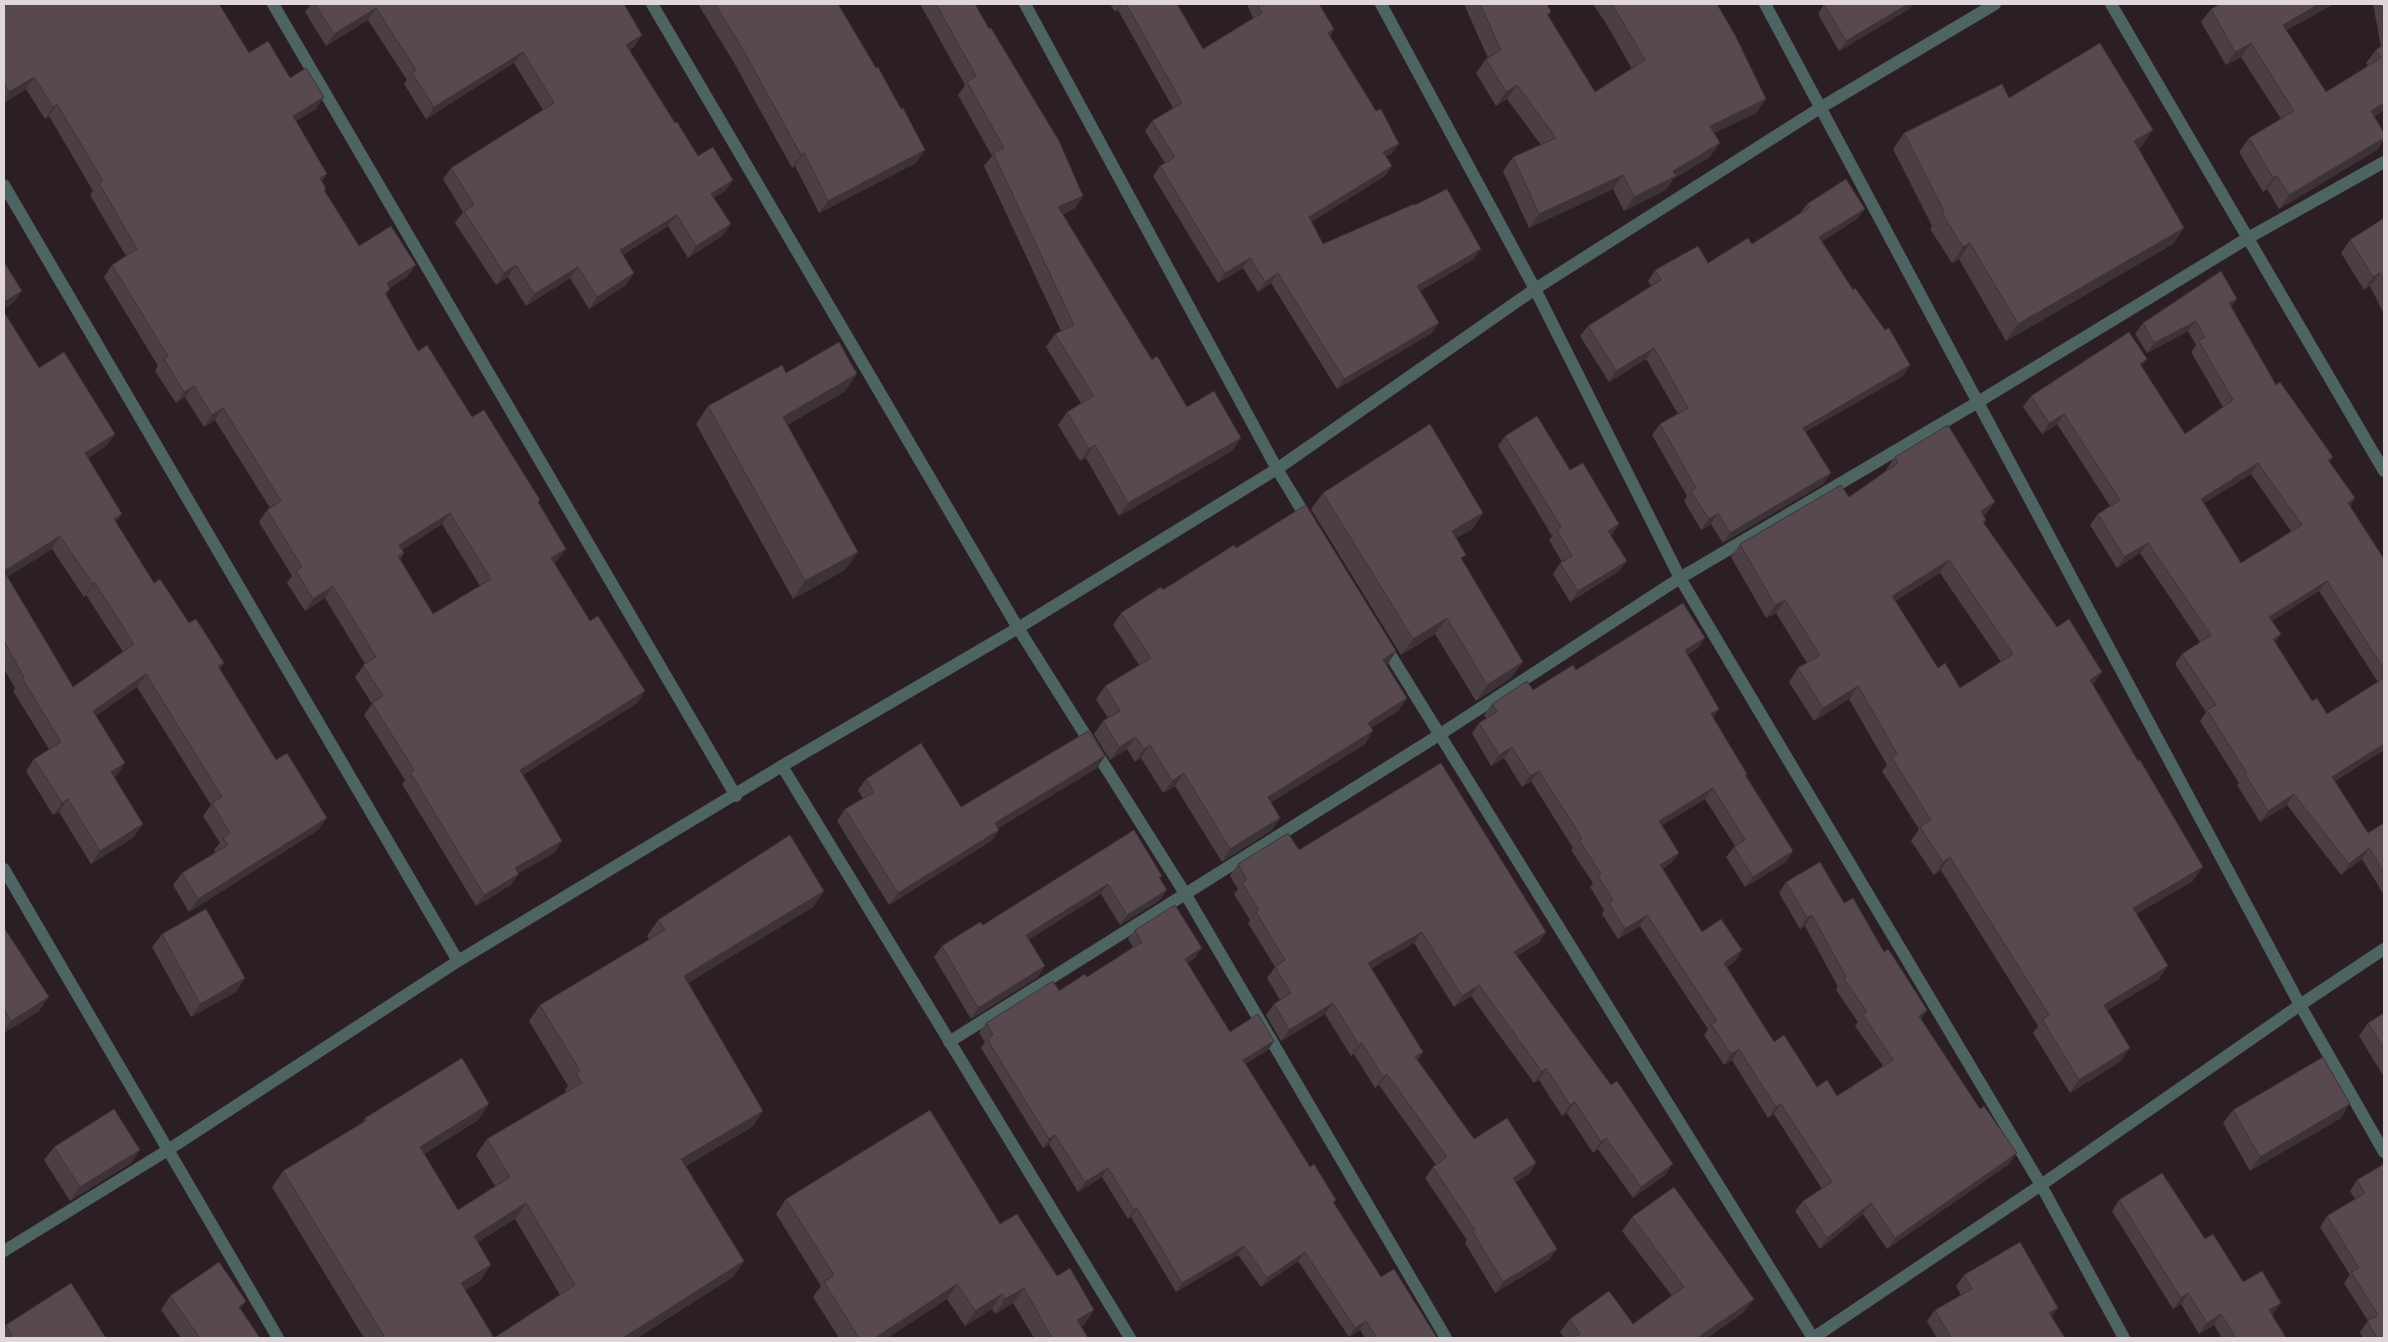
<svg xmlns="http://www.w3.org/2000/svg" width="2388" height="1342" font-family="Signika,sans-serif">
<rect width="100%" height="100%" fill="#2c1f23"/>
<g fill="none" stroke-linecap="round" stroke-linejoin="round">
<g stroke="#4e6463" stroke-width="12">
<polyline points="273,4 736,796"/>
<polyline points="652,4 1018,628 1186,895 1446,1338"/>
<polyline points="1025,4 1277,469 1535,289 1820,108 1995,4"/>
<polyline points="1381,4 1535,289 1680,578 2041,1185 2124,1338"/>
<polyline points="1765,4 2300,1005 2384,1152"/>
<polyline points="2111,4 2384,471"/>
<polyline points="4,185 458,961 168,1150 4,1251"/>
<polyline points="1383,643 1813,1338"/>
<polyline points="782,766 1130,1338"/>
<polyline points="4,869 278,1338"/>
<polyline points="458,961 782,766 1018,628 1277,469 1309,522"/>
<polyline points="949,1042 1439,735 1680,578 1978,402 2248,238 2384,162"/>
<polyline points="1813,1338 2041,1185 2300,1005 2384,949"/>
</g>
</g>
<g fill="#4b3f43" fill-rule="evenodd">
<path d="M 4,4 L 249,53 L 324,97 L 316,109 L 296,121 L 327,174 L 322,181 L 326,189 L 325,191 L 359,246 L 408,276 L 390,288 L 390,289 L 386,295 L 418,351 L 472,417 L 538,503 L 558,560 L 554,563 L 590,621 L 645,691 L 637,703 L 523,775 L 562,841 L 554,853 L 518,873 L 511,885 L 476,906 L 402,784 L 405,780 L 364,715 L 372,704 L 355,677 L 365,664 L 325,598 L 305,611 L 287,583 L 292,576 L 259,522 L 267,510 L 270,508 L 215,420 L 204,427 L 185,397 L 176,403 L 155,371 L 158,366 L 104,277 L 112,265 L 126,256 L 90,195 L 93,191 L 49,116 L 45,119 L 26,89 L 4,103 ZM 442,524 L 480,586 L 433,614 L 400,559 L 404,553 L 402,550 Z"/>
<polygon points="311,4 605,4 634,47 629,50 675,123 698,156 733,180 725,191 714,198 731,224 722,236 688,258 668,226 623,255 626,285 589,309 570,278 526,306 508,277 496,285 455,223 463,212 443,179 451,168 543,110 514,63 426,119 404,84 407,80 368,20 326,46 305,12"/>
<polygon points="698,4 838,4 916,163 819,213 795,166 792,168 733,61"/>
<polygon points="920,4 975,4 1083,196 1075,208 1063,214 1152,360 1187,407 1241,438 1232,451 1119,516 1086,458 1080,461 1058,425 1067,412 1081,403 1046,347 1055,334 1061,331 984,166 992,156 958,95 965,85"/>
<polygon points="1110,4 1177,4 1203,49 1253,18 1247,4 1319,4 1334,29 1330,36 1392,154 1386,156 1392,166 1385,176 1311,222 1323,244 1415,205 1474,259 1420,291 1432,333 1337,389 1271,283 1258,292 1243,268 1218,283 1153,176 1160,166 1165,163 1145,131 1152,121 1173,108 1118,10 1115,12"/>
<polygon points="1464,4 1547,4 1551,12 1548,16 1595,92 1632,69 1607,25 1593,4 1717,4 1766,99 1756,113 1714,133 1710,157 1673,179 1666,190 1624,211 1613,189 1529,228 1503,171 1513,157 1541,145 1507,99 1496,106 1476,73 1486,59 1488,58"/>
<polygon points="1824,4 1913,4 1909,9 1839,51 1818,14"/>
<polygon points="2373,4 2384,4 2384,110 2374,117 2384,133 2384,139 2377,150 2279,209 2267,189 2263,192 2239,152 2249,138 2281,119 2241,57 2226,65 2201,22 2211,9 2286,31 2326,92 2368,66 2366,63 2376,50 2381,47"/>
<polygon points="2009,98 2142,146 2138,148 2173,244 2006,341 1959,259 1952,263 1930,229 1932,226 1893,149 1904,133"/>
<polygon points="1807,204 1857,219 1822,241 1853,290 1910,365 1903,376 1805,432 1823,484 1723,543 1711,524 1701,530 1684,501 1687,496 1652,435 1660,424 1678,414 1646,359 1609,382 1580,336 1588,326 1651,286 1648,281 1655,270 1708,263 1752,244 1800,213"/>
<polygon points="2384,218 2384,314 2370,286 2364,290 2341,253 2350,240"/>
<path d="M 2231,306 L 2276,385 L 2333,457 L 2329,462 L 2355,498 L 2350,506 L 2384,563 L 2384,750 L 2335,781 L 2368,833 L 2384,823 L 2384,895 L 2362,859 L 2341,875 L 2287,805 L 2260,822 L 2237,785 L 2239,783 L 2200,721 L 2206,712 L 2175,664 L 2182,654 L 2200,642 L 2140,553 L 2117,568 L 2090,525 L 2098,514 L 2110,506 L 2057,424 L 2042,434 L 2023,407 L 2031,396 L 2142,367 L 2185,434 L 2223,407 L 2191,352 L 2196,345 L 2188,331 L 2147,353 L 2135,334 L 2143,323 ZM 2251,474 L 2291,531 L 2241,563 L 2204,503 ZM 2319,591 L 2378,682 L 2327,714 L 2312,701 L 2275,642 L 2281,634 L 2272,621 Z"/>
<path d="M 4,312 L 39,368 L 115,434 L 106,446 L 88,458 L 116,522 L 154,583 L 224,663 L 219,669 L 318,830 L 189,912 L 173,885 L 182,873 L 216,853 L 214,850 L 220,843 L 203,816 L 211,805 L 137,687 L 95,716 L 125,763 L 116,776 L 114,777 L 134,837 L 91,864 L 59,812 L 53,815 L 26,771 L 34,759 L 49,749 L 13,691 L 15,688 L 4,669 ZM 52,549 L 84,597 L 86,595 L 123,652 L 73,687 L 7,577 Z"/>
<polygon points="786,373 857,374 844,392 787,425 845,570 793,599 696,424 708,406"/>
<polygon points="1505,436 1570,470 1619,524 1611,535 1619,571 1570,602 1553,574 1560,563 1562,562 1549,540 1552,536 1498,446"/>
<path d="M 1895,457 L 1995,502 L 1984,516 L 1986,520 L 1984,524 L 2093,685 L 2193,881 L 2136,914 L 2159,979 L 2107,1010 L 2121,1061 L 2070,1093 L 2033,1033 L 2038,1026 L 1941,870 L 1934,875 L 1911,841 L 1919,829 L 1882,771 L 1887,765 L 1849,699 L 1814,721 L 1789,682 L 1798,668 L 1807,663 L 1776,613 L 1766,618 L 1731,557 L 1740,544 L 1849,497 L 1886,471 L 1886,470 ZM 1940,573 L 2001,662 L 1960,688 L 1938,668 L 1895,601 Z"/>
<polygon points="1323,493 1483,513 1472,529 1456,538 1462,561 1511,678 1476,701 1435,634 1401,655 1311,509"/>
<polygon points="1236,548 1396,651 1388,664 1386,665 1407,698 1398,711 1371,728 1365,744 1271,802 1280,818 1272,830 1222,862 1175,786 1163,793 1141,758 1135,762 1127,749 1110,760 1094,734 1103,721 1108,718 1096,699 1105,686 1139,665 1113,625 1121,613"/>
<polygon points="1698,648 1687,655 1719,709 1713,718 1746,775 1793,851 1786,862 1745,887 1726,857 1735,846 1705,799 1662,825 1679,853 1671,863 1663,869 1702,932 1742,950 1735,961 1727,967 1774,1042 1817,1087 1837,1096 1883,1066 1855,1026 1858,1022 1836,990 1838,987 1805,926 1800,929 1779,893 1786,882 1844,903 1884,952 1927,1010 1921,1019 2009,1164 1887,1249 1863,1214 1820,1249 1795,1211 1803,1201 1822,1189 1774,1114 1768,1118 1732,1060 1724,1065 1704,1035 1708,1029 1640,926 1618,939 1602,914 1604,910 1590,887 1593,883 1571,850 1573,848 1531,781 1522,787 1504,758 1491,766 1472,733 1479,723 1486,718 1484,715 1492,704 1533,690 1576,670"/>
<polygon points="1105,756 1097,768 998,828 999,830 991,841 889,905 837,821 845,809 863,799 858,790 866,779 961,807"/>
<polygon points="1134,830 1162,876 1160,878 1160,900 1120,925 1101,894 1029,939 1038,977 971,1019 934,957 942,946 983,925"/>
<polygon points="1299,850 1546,932 1538,943 1517,956 1665,1175 1633,1198 1598,1149 1593,1153 1567,1113 1562,1116 1539,1080 1534,1083 1471,996 1454,1007 1414,943 1371,968 1418,1060 1474,1139 1536,1163 1529,1174 1515,1182 1549,1260 1495,1293 1465,1243 1467,1240 1425,1178 1433,1167 1436,1165 1379,1085 1375,1088 1354,1054 1351,1056 1325,1014 1281,1041 1266,1015 1274,1004 1280,1000 1267,978 1275,967 1248,923 1250,920 1234,894 1238,889 1230,876 1238,864"/>
<path d="M 824,891 L 813,907 L 688,983 L 763,1111 L 752,1127 L 686,1166 L 744,1261 L 733,1277 L 637,1338 L 364,1338 L 272,1187 L 283,1171 L 362,1123 L 365,1118 L 489,1104 L 478,1120 L 424,1154 L 458,1210 L 495,1186 L 476,1155 L 487,1139 L 566,1092 L 565,1090 L 568,1086 L 529,1021 L 540,1005 L 649,940 L 647,936 L 658,920 ZM 515,1219 L 560,1295 L 494,1338 L 465,1290 L 480,1281 L 478,1242 Z"/>
<polygon points="4,930 39,1011 4,1033"/>
<polygon points="1135,930 1195,958 1187,963 1230,1032 1274,1041 1268,1050 1245,1064 1310,1167 1336,1200 1334,1203 1381,1277 1437,1338 1365,1338 1360,1330 1349,1337 1298,1261 1261,1287 1238,1255 1176,1292 1131,1217 1128,1219 1102,1177 1078,1192 1049,1144 1043,1148 981,1048 985,1042 979,1033 986,1023 1059,991 1087,977 1133,947 1128,939"/>
<polygon points="162,934 236,992 191,1017 152,947"/>
<polygon points="2384,1013 2384,1077 2359,1036 2368,1023"/>
<polygon points="2233,1110 2341,1118 2250,1171 2223,1123"/>
<polygon points="54,1147 131,1163 70,1201 44,1160"/>
<polygon points="2384,1164 2384,1338 2363,1338 2360,1332 2368,1321 2344,1283 2350,1275 2320,1227 2327,1216 2355,1199 2350,1191 2357,1180"/>
<polygon points="786,1199 1000,1224 1057,1276 1084,1325 1081,1326 1088,1338 1034,1338 1013,1303 995,1314 992,1309 965,1326 947,1299 887,1338 839,1338 813,1297 821,1286 776,1214"/>
<polygon points="2119,1200 2205,1239 2243,1282 2273,1314 2272,1315 2286,1338 2222,1338 2214,1325 2199,1334 2181,1304 2173,1309 2112,1211"/>
<polygon points="1632,1217 1744,1312 1707,1338 1564,1338 1560,1332 1570,1319 1633,1324 1672,1296 1622,1231"/>
<polygon points="1964,1275 2058,1308 2051,1317 2065,1338 1937,1338 1927,1321 1935,1310 1961,1295 1956,1286"/>
<polygon points="170,1296 241,1310 260,1338 181,1338 161,1310"/>
<polygon points="6,1325 106,1338 4,1338 4,1328"/>
</g>
<g fill="#3d3337">
<polygon points="1121,4 1122,4 1118,10 1115,12"/>
<polygon points="1908,4 1913,4 1909,9 1839,51 1846,41"/>
<polygon points="2319,4 2334,4 2273,38 2283,25"/>
<polygon points="376,8 368,20 326,46 334,34"/>
<polygon points="1334,29 1327,39 1328,33"/>
<polygon points="642,35 634,47 618,57 626,45"/>
<polygon points="2251,43 2241,57 2226,65 2235,52"/>
<polygon points="523,52 514,63 426,119 434,107"/>
<polygon points="34,77 26,89 4,103 4,100 9,92"/>
<polygon points="1517,85 1507,99 1496,106 1506,92"/>
<polygon points="324,97 316,109 284,128 293,116"/>
<polygon points="1766,99 1756,113 1700,140 1710,126"/>
<polygon points="2384,103 2384,110 2362,125 2371,111"/>
<polygon points="57,104 49,116 45,119 53,107"/>
<polygon points="2153,130 2142,146 2122,158 2134,141"/>
<polygon points="2384,138 2384,139 2377,150 2279,209 2289,195"/>
<polygon points="1720,143 1710,157 1673,179 1666,190 1624,211 1634,197 1673,171"/>
<polygon points="1399,144 1392,154 1376,161 1383,152"/>
<polygon points="925,150 916,163 819,213 828,201"/>
<polygon points="804,153 795,166 792,168 801,155"/>
<polygon points="1392,166 1385,176 1302,227 1309,217"/>
<polygon points="327,174 319,185 320,178"/>
<polygon points="1623,175 1613,189 1529,228 1539,214"/>
<polygon points="2277,176 2267,189 2263,192 2273,178"/>
<polygon points="733,180 725,191 703,205 711,194"/>
<polygon points="1083,196 1075,208 1049,219 1058,207"/>
<polygon points="1865,209 1857,219 1812,248 1819,237"/>
<polygon points="677,215 668,226 612,262 620,250"/>
<polygon points="731,224 722,236 688,258 696,246"/>
<polygon points="2184,228 2173,244 2006,341 2018,324"/>
<polygon points="1970,243 1959,259 1952,263 1963,247"/>
<polygon points="1481,249 1474,259 1410,296 1417,286"/>
<polygon points="1250,258 1243,268 1218,283 1225,273"/>
<polygon points="416,265 408,276 378,295 387,283"/>
<polygon points="516,265 508,277 496,285 504,273"/>
<polygon points="578,267 570,278 526,306 534,294"/>
<polygon points="634,273 626,285 589,309 597,297"/>
<polygon points="1278,273 1271,283 1258,292 1265,282"/>
<polygon points="2380,273 2370,286 2364,290 2373,277"/>
<polygon points="22,291 13,303 4,309 4,302"/>
<polygon points="2237,299 2229,310 2229,303"/>
<polygon points="2196,321 2188,331 2147,353 2154,343"/>
<polygon points="1439,323 1432,333 1337,389 1344,379"/>
<polygon points="1654,348 1646,359 1609,382 1616,371"/>
<polygon points="2147,359 2139,370 2140,364"/>
<polygon points="1910,365 1903,376 1795,438 1803,428"/>
<polygon points="857,374 844,392 770,435 783,417"/>
<polygon points="194,386 185,397 176,403 184,392"/>
<polygon points="223,408 215,420 204,427 212,415"/>
<polygon points="2064,414 2057,424 2042,434 2049,423"/>
<polygon points="115,434 106,446 76,465 85,453"/>
<polygon points="1241,438 1232,451 1119,516 1128,503"/>
<polygon points="1095,445 1086,458 1080,461 1089,449"/>
<polygon points="2258,463 2251,474 2193,510 2201,499"/>
<polygon points="1831,473 1823,484 1723,543 1730,533"/>
<polygon points="2355,498 2347,509 2348,503"/>
<polygon points="1995,502 1985,515 1972,524 1981,511"/>
<polygon points="450,513 442,524 391,557 399,545"/>
<polygon points="1483,513 1472,529 1441,547 1452,531"/>
<polygon points="1718,513 1711,524 1701,530 1709,519"/>
<polygon points="122,514 113,526 114,519"/>
<polygon points="1619,524 1612,535 1601,542 1608,531"/>
<polygon points="60,536 52,549 4,579 4,572"/>
<polygon points="2148,543 2140,553 2117,568 2124,557"/>
<polygon points="566,549 558,560 542,569 551,558"/>
<polygon points="858,552 845,570 793,599 805,581"/>
<polygon points="1949,560 1940,573 1883,609 1892,596"/>
<polygon points="1627,561 1619,571 1570,602 1578,591"/>
<polygon points="2327,581 2319,591 2261,628 2269,617"/>
<polygon points="95,583 86,595 84,597 93,584"/>
<polygon points="333,586 325,598 305,611 313,599"/>
<polygon points="1785,600 1776,613 1766,618 1775,605"/>
<polygon points="1447,618 1435,634 1401,655 1413,639"/>
<polygon points="2281,634 2273,645 2273,639"/>
<polygon points="1705,638 1698,648 1677,661 1685,650"/>
<polygon points="1396,651 1388,664 1374,672 1383,660"/>
<polygon points="1523,662 1511,678 1476,701 1487,685"/>
<polygon points="2102,672 2093,685 2090,680"/>
<polygon points="146,674 137,687 84,724 93,711"/>
<polygon points="1858,686 1849,699 1814,721 1823,708"/>
<polygon points="645,691 637,703 512,782 520,770"/>
<polygon points="1407,698 1398,711 1359,735 1368,723"/>
<polygon points="1719,709 1712,720 1711,714"/>
<polygon points="1373,731 1365,744 1259,810 1268,797"/>
<polygon points="1136,737 1127,749 1110,760 1119,747"/>
<polygon points="2384,744 2384,750 2325,787 2332,777"/>
<polygon points="1150,745 1141,758 1135,762 1144,749"/>
<polygon points="1512,747 1504,758 1491,766 1499,755"/>
<polygon points="1105,756 1097,768 987,835 995,823"/>
<polygon points="125,763 116,776 102,785 111,772"/>
<polygon points="1539,771 1531,781 1522,787 1530,776"/>
<polygon points="1184,773 1175,786 1163,793 1172,781"/>
<polygon points="1713,788 1705,799 1651,832 1659,821"/>
<polygon points="2294,794 2287,805 2260,822 2268,811"/>
<polygon points="68,799 59,812 53,815 62,803"/>
<polygon points="327,818 318,830 189,912 198,899"/>
<polygon points="1280,818 1272,830 1222,862 1230,849"/>
<polygon points="143,824 134,837 91,864 100,851"/>
<polygon points="999,830 991,841 889,905 898,893"/>
<polygon points="562,841 554,853 507,880 515,868"/>
<polygon points="2369,848 2362,859 2341,875 2349,864"/>
<polygon points="1793,851 1786,862 1745,887 1753,877"/>
<polygon points="1679,853 1671,863 1652,875 1660,865"/>
<polygon points="1950,857 1941,870 1934,875 1943,862"/>
<polygon points="2203,867 2193,881 2123,921 2133,908"/>
<polygon points="519,874 511,885 476,906 484,895"/>
<polygon points="1108,884 1101,894 1019,946 1026,935"/>
<polygon points="1167,890 1160,900 1120,925 1127,915"/>
<polygon points="824,891 813,907 673,992 684,976"/>
<polygon points="1647,915 1640,926 1618,939 1625,929"/>
<polygon points="1812,915 1805,926 1800,929 1807,918"/>
<polygon points="1422,932 1414,943 1361,975 1368,963"/>
<polygon points="1546,932 1538,943 1506,963 1514,952"/>
<polygon points="1202,948 1195,958 1178,969 1185,959"/>
<polygon points="1742,950 1735,961 1717,974 1724,963"/>
<polygon points="1045,966 1038,977 971,1019 978,1008"/>
<polygon points="2168,966 2159,979 2095,1018 2104,1005"/>
<polygon points="245,978 236,992 191,1017 200,1004"/>
<polygon points="1479,985 1471,996 1454,1007 1462,996"/>
<polygon points="49,997 39,1011 4,1033 4,1031 11,1021"/>
<polygon points="1333,1003 1325,1014 1281,1041 1289,1030"/>
<polygon points="1927,1010 1920,1021 1919,1016"/>
<polygon points="1274,1041 1268,1050 1236,1069 1243,1060"/>
<polygon points="1362,1043 1354,1054 1351,1056 1359,1045"/>
<polygon points="2130,1048 2121,1061 2070,1093 2079,1080"/>
<polygon points="1739,1049 1732,1060 1724,1065 1731,1054"/>
<polygon points="1423,1052 1416,1063 1415,1057"/>
<polygon points="1546,1068 1539,1080 1534,1083 1542,1072"/>
<polygon points="1387,1074 1379,1085 1375,1088 1383,1077"/>
<polygon points="1575,1102 1567,1113 1562,1116 1570,1105"/>
<polygon points="489,1104 478,1120 409,1163 420,1147"/>
<polygon points="1781,1104 1774,1114 1768,1118 1776,1107"/>
<polygon points="2350,1104 2341,1118 2250,1171 2260,1157"/>
<polygon points="763,1111 752,1127 670,1175 681,1159"/>
<polygon points="1055,1135 1049,1144 1043,1148 1049,1139"/>
<polygon points="1606,1138 1598,1149 1593,1153 1601,1142"/>
<polygon points="140,1150 131,1163 70,1201 80,1187"/>
<polygon points="2017,1153 2009,1164 1887,1249 1895,1238"/>
<polygon points="1536,1163 1529,1174 1505,1189 1513,1178"/>
<polygon points="1673,1164 1665,1175 1633,1198 1641,1187"/>
<polygon points="1108,1168 1102,1177 1078,1192 1085,1182"/>
<polygon points="526,1203 515,1219 462,1252 474,1236"/>
<polygon points="1871,1203 1863,1214 1820,1249 1827,1238"/>
<polygon points="1137,1208 1131,1217 1128,1219 1134,1210"/>
<polygon points="1244,1246 1238,1255 1176,1292 1182,1283"/>
<polygon points="1557,1249 1549,1260 1495,1293 1503,1282"/>
<polygon points="1305,1252 1298,1261 1261,1287 1267,1278"/>
<polygon points="744,1261 733,1277 637,1338 623,1338"/>
<polygon points="491,1265 480,1281 450,1299 461,1283"/>
<polygon points="957,1284 947,1299 887,1338 875,1338"/>
<polygon points="1024,1288 1013,1303 995,1314 1005,1299"/>
<polygon points="2188,1293 2181,1304 2173,1309 2181,1298"/>
<polygon points="1002,1294 992,1309 965,1326 975,1311"/>
<polygon points="1754,1299 1744,1312 1707,1338 1697,1338"/>
<polygon points="246,1301 237,1315 239,1307"/>
<polygon points="2281,1303 2273,1314 2261,1321 2269,1310"/>
<polygon points="2058,1308 2050,1319 2049,1313"/>
<polygon points="1094,1310 1084,1325 1066,1335 1077,1320"/>
<polygon points="2221,1314 2214,1325 2199,1334 2207,1323"/>
<polygon points="1366,1321 1360,1330 1349,1337 1355,1328"/>
</g>
<g fill="#57494e" stroke="#3d3337" fill-rule="evenodd">
<path d="M 4,4 L 219,4 L 249,53 L 268,41 L 290,78 L 306,68 L 324,97 L 293,116 L 327,174 L 320,178 L 326,189 L 324,190 L 359,246 L 391,226 L 416,265 L 387,283 L 390,289 L 385,293 L 418,351 L 427,345 L 472,417 L 484,410 L 540,500 L 538,502 L 566,549 L 551,558 L 590,621 L 598,616 L 645,691 L 520,770 L 562,841 L 515,868 L 519,874 L 484,895 L 410,772 L 414,770 L 372,703 L 383,696 L 363,665 L 376,657 L 333,586 L 313,599 L 296,571 L 302,567 L 267,510 L 281,501 L 223,408 L 212,415 L 194,386 L 184,392 L 164,359 L 168,356 L 112,265 L 137,249 L 99,183 L 103,181 L 57,104 L 53,107 L 34,77 L 9,92 L 4,83 ZM 450,513 L 491,579 L 433,614 L 398,556 L 404,553 L 399,545 Z"/>
<polygon points="315,4 605,4 606,5 607,4 624,4 642,35 626,45 675,123 677,122 698,156 713,147 733,180 711,194 731,224 696,246 677,215 620,250 634,273 597,297 578,267 534,294 516,265 504,273 464,211 474,205 451,168 554,103 523,52 434,107 412,73 416,70 376,8 334,34"/>
<polygon points="715,4 838,4 876,68 878,67 901,109 903,108 925,150 828,201 804,153 801,155 742,48"/>
<polygon points="936,4 975,4 989,29 991,28 1059,141 1083,196 1058,207 1152,360 1157,356 1187,407 1214,391 1241,438 1128,503 1095,445 1089,449 1067,412 1094,396 1055,334 1074,325 993,153 1004,148 967,82 976,76"/>
<polygon points="1126,4 1177,4 1203,49 1262,13 1258,4 1319,4 1334,29 1328,33 1376,111 1381,109 1399,144 1383,152 1392,166 1309,217 1323,244 1414,204 1415,205 1447,189 1481,249 1417,286 1439,323 1344,379 1278,273 1265,282 1250,258 1225,273 1160,166 1175,157 1152,121 1182,103"/>
<polygon points="1480,4 1547,4 1551,12 1547,14 1595,92 1645,60 1612,4 1717,4 1735,35 1766,99 1710,126 1720,143 1673,171 1676,176 1634,197 1623,175 1539,214 1513,157 1556,138 1517,85 1506,92 1486,59 1501,50"/>
<polygon points="1824,4 1908,4 1846,41"/>
<polygon points="2220,4 2319,4 2283,25 2326,92 2381,58 2376,50 2384,44 2384,103 2371,111 2384,133 2384,138 2289,195 2277,176 2273,178 2249,138 2294,111 2251,43 2235,52 2211,9"/>
<polygon points="2100,43 2153,130 2134,141 2184,228 2018,324 1970,243 1963,247 1942,213 1944,211 1904,133 2002,84 2009,98"/>
<polygon points="1846,179 1865,209 1819,237 1853,290 1855,288 1885,330 1889,328 1910,365 1803,428 1831,473 1730,533 1718,513 1709,519 1691,491 1696,488 1660,424 1688,408 1654,348 1616,371 1588,326 1661,280 1655,270 1698,246 1708,263 1748,238 1752,244 1809,208 1807,204"/>
<polygon points="2384,218 2384,282 2380,273 2373,277 2350,240"/>
<polygon points="4,262 22,291 4,302"/>
<path d="M 2221,271 L 2237,299 L 2229,303 L 2276,385 L 2280,382 L 2333,457 L 2328,460 L 2355,498 L 2348,503 L 2384,559 L 2383,561 L 2384,563 L 2384,669 L 2327,581 L 2269,617 L 2281,634 L 2273,639 L 2312,701 L 2317,698 L 2327,714 L 2384,678 L 2384,744 L 2332,777 L 2368,833 L 2384,823 L 2384,872 L 2369,848 L 2349,864 L 2294,794 L 2268,811 L 2245,774 L 2247,773 L 2207,710 L 2216,705 L 2182,654 L 2211,635 L 2148,543 L 2124,557 L 2098,514 L 2120,500 L 2064,414 L 2049,423 L 2031,396 L 2129,332 L 2147,359 L 2140,364 L 2185,434 L 2233,400 L 2199,341 L 2205,337 L 2196,321 L 2154,343 L 2143,323 ZM 2258,463 L 2302,525 L 2241,563 L 2201,499 Z"/>
<path d="M 4,312 L 39,368 L 64,352 L 115,434 L 85,453 L 122,514 L 114,519 L 154,583 L 160,579 L 189,623 L 196,619 L 224,663 L 218,666 L 276,760 L 287,753 L 327,818 L 198,899 L 182,873 L 228,845 L 223,838 L 230,833 L 212,803 L 222,797 L 146,674 L 93,711 L 125,763 L 111,772 L 143,824 L 100,851 L 68,799 L 62,803 L 34,759 L 61,742 L 22,678 L 24,677 L 4,641 ZM 60,536 L 93,584 L 95,583 L 134,644 L 73,687 L 4,571 Z"/>
<polygon points="839,342 857,374 783,417 858,552 805,581 708,406 782,365 786,373"/>
<polygon points="1537,416 1570,470 1583,463 1619,524 1608,531 1627,561 1578,591 1560,563 1572,556 1557,530 1561,527 1505,436"/>
<polygon points="1430,424 1483,513 1452,531 1466,555 1461,558 1523,662 1487,685 1447,618 1413,639 1323,493"/>
<path d="M 1948,425 L 1995,502 L 1981,511 L 1986,520 L 1983,522 L 2057,627 L 2069,619 L 2102,672 L 2090,680 L 2138,761 L 2140,760 L 2203,867 L 2133,908 L 2168,966 L 2104,1005 L 2130,1048 L 2079,1080 L 2042,1019 L 2049,1015 L 1950,857 L 1943,862 L 1920,827 L 1931,820 L 1892,758 L 1897,754 L 1858,686 L 1823,708 L 1798,668 L 1820,655 L 1785,600 L 1775,605 L 1740,544 L 1841,485 L 1849,497 L 1898,463 L 1895,457 ZM 1949,560 L 2013,654 L 1960,688 L 1945,663 L 1938,668 L 1892,596 Z"/>
<polygon points="1306,505 1396,651 1383,660 1407,698 1368,723 1373,731 1268,797 1280,818 1230,849 1184,773 1172,781 1150,745 1144,749 1136,737 1119,747 1103,721 1120,711 1105,686 1151,658 1121,613 1161,587 1163,590 1234,545 1236,548"/>
<polygon points="1683,603 1705,638 1685,650 1719,709 1711,714 1747,774 1745,775 1793,851 1753,877 1734,847 1745,840 1713,788 1659,821 1679,853 1660,865 1702,932 1721,919 1742,950 1724,963 1774,1042 1784,1035 1817,1087 1827,1080 1837,1096 1893,1060 1863,1015 1867,1012 1844,979 1846,977 1812,915 1807,918 1786,882 1820,862 1844,903 1853,898 1884,952 1888,949 1905,975 1927,1010 1919,1016 1980,1109 1984,1106 2017,1153 1895,1238 1871,1203 1827,1238 1803,1201 1832,1182 1781,1104 1776,1107 1739,1049 1731,1054 1711,1024 1717,1021 1647,915 1625,929 1609,903 1613,900 1598,876 1601,874 1579,840 1582,838 1539,771 1530,776 1512,747 1499,755 1479,723 1497,712 1492,704 1527,681 1533,690 1573,665 1576,670"/>
<polygon points="1088,731 1105,756 995,823 999,830 898,893 845,809 874,792 866,779 921,743 961,807"/>
<polygon points="1441,763 1546,932 1514,952 1611,1085 1617,1081 1673,1164 1641,1187 1606,1138 1601,1142 1575,1102 1570,1105 1546,1068 1542,1072 1479,985 1462,996 1422,932 1368,963 1423,1052 1415,1057 1474,1139 1507,1118 1536,1163 1513,1178 1557,1249 1503,1282 1473,1232 1475,1230 1433,1167 1447,1157 1387,1074 1383,1077 1362,1043 1359,1045 1333,1003 1289,1030 1274,1004 1291,993 1275,967 1285,960 1256,912 1259,910 1242,883 1247,880 1238,864 1288,833 1299,850"/>
<polygon points="1134,830 1162,876 1159,877 1167,890 1127,915 1108,884 1026,935 1045,966 978,1008 942,946 980,922 983,925"/>
<path d="M 790,835 L 824,891 L 684,976 L 763,1111 L 681,1159 L 744,1261 L 623,1338 L 385,1338 L 283,1171 L 367,1120 L 365,1118 L 462,1058 L 489,1104 L 420,1147 L 458,1210 L 510,1177 L 487,1139 L 582,1083 L 576,1074 L 580,1071 L 540,1005 L 665,930 L 658,920 ZM 526,1203 L 575,1285 L 494,1338 L 461,1283 L 491,1265 L 474,1236 Z"/>
<polygon points="1175,905 1202,948 1185,959 1230,1032 1258,1014 1274,1041 1243,1060 1310,1167 1314,1164 1336,1200 1333,1202 1381,1277 1394,1269 1437,1338 1377,1338 1366,1321 1355,1328 1305,1252 1267,1278 1244,1246 1182,1283 1137,1208 1134,1210 1108,1168 1085,1182 1055,1135 1049,1139 987,1039 993,1035 986,1023 1053,981 1059,991 1085,974 1087,977 1142,942 1135,930"/>
<polygon points="206,909 245,978 200,1004 162,934"/>
<polygon points="5,929 49,997 11,1021 4,1010 4,930"/>
<polygon points="2384,1013 2384,1048 2368,1023"/>
<polygon points="2323,1057 2350,1104 2260,1157 2233,1110"/>
<polygon points="114,1109 140,1150 80,1187 54,1147"/>
<polygon points="930,1110 1000,1224 1017,1214 1057,1276 1070,1268 1094,1310 1077,1320 1088,1338 1052,1338 1024,1288 1005,1299 1002,1294 975,1311 957,1284 875,1338 859,1338 824,1282 834,1275 786,1199"/>
<polygon points="2384,1164 2384,1338 2377,1338 2367,1321 2378,1315 2351,1272 2359,1268 2327,1216 2365,1193 2357,1180"/>
<polygon points="2162,1173 2205,1239 2213,1234 2243,1282 2262,1271 2281,1303 2269,1310 2286,1338 2236,1338 2221,1314 2207,1323 2188,1293 2181,1298 2119,1200"/>
<polygon points="1674,1187 1754,1299 1697,1338 1573,1338 1580,1334 1570,1319 1609,1291 1633,1324 1684,1287 1632,1217"/>
<polygon points="2020,1242 2058,1308 2049,1313 2065,1338 1951,1338 1935,1310 1972,1289 1964,1275"/>
<polygon points="219,1262 246,1301 239,1307 260,1338 200,1338 170,1296"/>
<polygon points="71,1283 106,1338 6,1338 12,1335 6,1325"/>
</g>
<rect width="2388" height="1342" fill="none" stroke="#e0d7da" stroke-width="10"/>
</svg>
